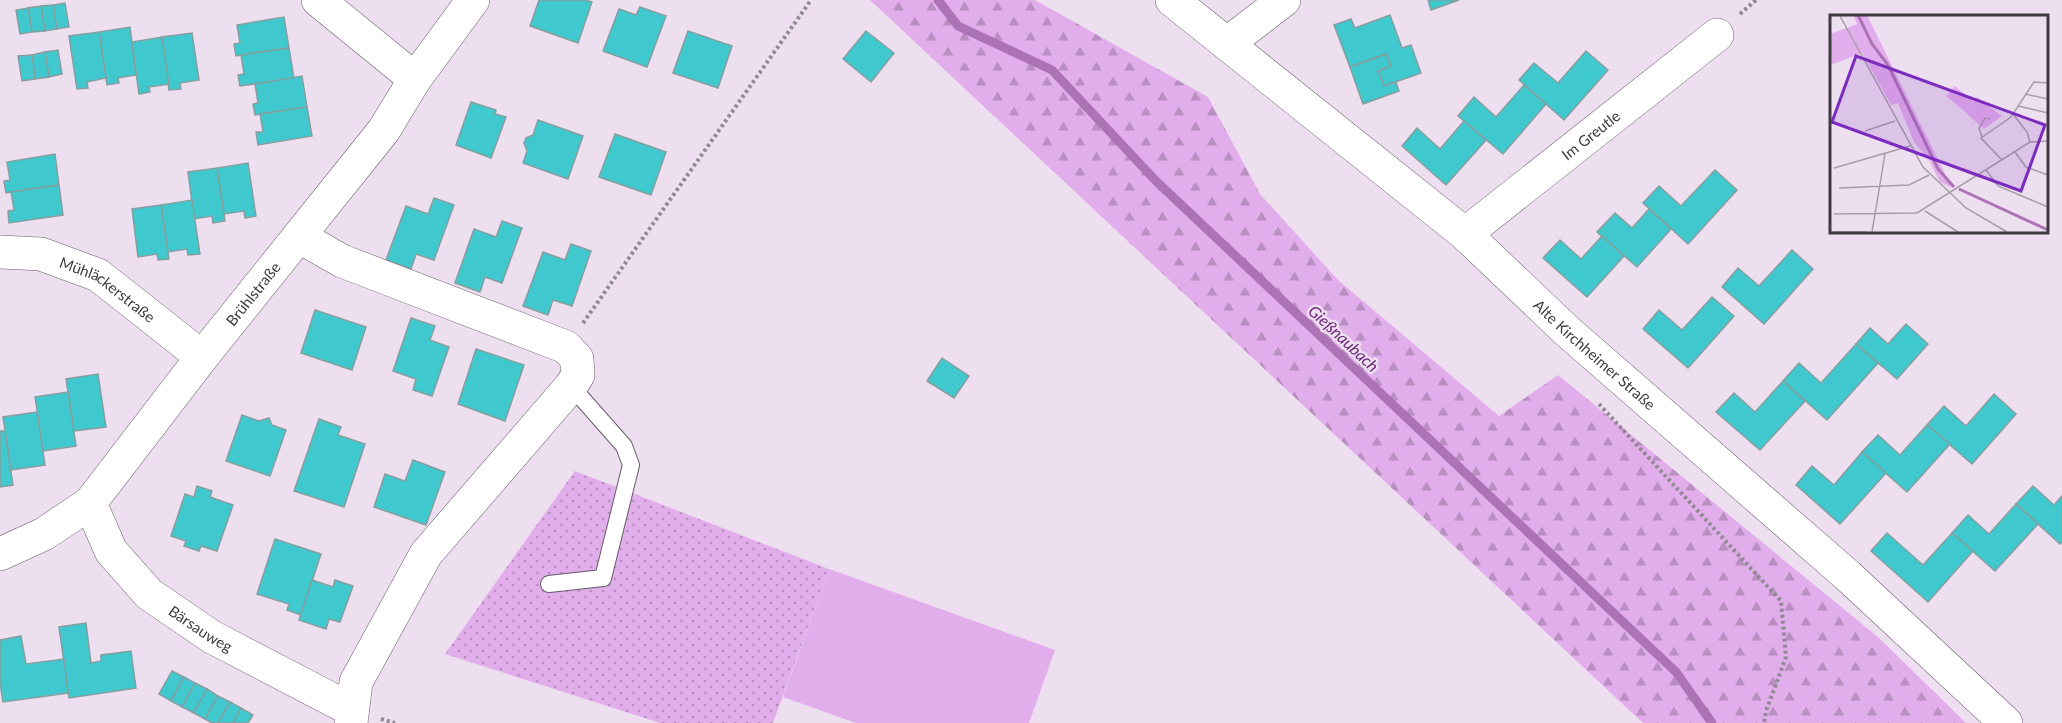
<svg xmlns="http://www.w3.org/2000/svg" width="2062" height="723" font-family="Lato,sans-serif">
<defs>
<pattern id="grass-dots" width="8" height="8" patternUnits="userSpaceOnUse" patternTransform="scale(1.5)"><rect width="8" height="8" fill="#e2adeb"/><path d="M2 2h.1M6 6h.1" fill="none" stroke="#b98ec0" stroke-width="1.8" stroke-linecap="round"/></pattern>
<pattern id="forest-firs" width="22" height="20" patternUnits="userSpaceOnUse" patternTransform="scale(1.5)"><rect width="22" height="20" fill="#e2adeb"/><path d="M5 1l3.5 6h-7zM16 11l3.5 6h-7z" fill="#b98ec0"/></pattern>
</defs>
<rect width="100%" height="100%" fill="#eddfef"/>
<polygon fill="url(#grass-dots)" points="575,471 829,569 773,723 660,723 445,654"/>
<polygon fill="url(#forest-firs)" points="870,0 1035,0 1208,97 1260,194 1338,280 1499,416 1558,375 1878,637 1966,723 1643,723"/>
<polygon fill="#e2adeb" points="829,569 1055,650 1029,723 856,723 783,697"/>
<g fill="none" stroke-linecap="round" stroke-linejoin="round">
<polyline stroke="#ab72b4" stroke-width="9" points="938,0 958,26 1052,70 1156,181 1676,672 1712,723"/>
</g>
<g fill="#3fc9cf" stroke="#869e9f" stroke-width="1.5">
<polygon points="539,0 586,0 592,2 578,43 530,26"/>
<polygon points="1428,0 1459,0 1431,10"/>
<polygon points="65,3 69,27 57,29 53,5"/>
<polygon points="53,5 57,29 45,31 41,6"/>
<polygon points="41,6 45,31 32,32 28,8"/>
<polygon points="640,7 666,16 647,67 603,51 619,9 636,15"/>
<polygon points="28,8 32,32 20,34 16,10"/>
<polygon points="1390,15 1402,48 1411,45 1421,73 1384,86 1378,71 1391,66 1386,54 1350,67 1334,25 1351,19 1355,28"/>
<polygon points="284,17 289,48 236,56 234,44 240,43 237,25"/>
<polygon points="130,27 136,75 118,78 119,83 107,85 99,32"/>
<polygon points="688,31 732,46 718,88 673,73"/>
<polygon points="866,31 894,53 871,82 843,59"/>
<polygon points="99,32 106,78 87,82 88,88 77,89 69,36"/>
<polygon points="192,33 199,80 180,83 181,89 169,90 162,37"/>
<polygon points="162,37 169,84 149,87 150,92 139,94 132,42"/>
<polygon points="289,48 294,78 240,86 238,75 244,74 241,55"/>
<polygon points="58,50 62,74 49,77 45,52"/>
<polygon points="1586,51 1608,70 1564,120 1519,80 1534,63 1558,83"/>
<polygon points="45,52 49,77 35,79 32,55"/>
<polygon points="1386,54 1391,66 1378,71 1384,86 1396,82 1399,91 1363,104 1350,67"/>
<polygon points="32,55 35,79 22,81 18,56"/>
<polygon points="302,76 307,107 255,115 253,104 258,103 255,84"/>
<polygon points="1524,85 1546,104 1503,154 1458,116 1474,97 1496,117"/>
<polygon points="471,102 496,110 495,114 506,117 491,158 456,145"/>
<polygon points="307,107 312,136 258,145 256,132 263,132 260,114"/>
<polygon points="538,120 583,136 568,179 523,163 527,151 524,143 526,138 533,135"/>
<polygon points="1464,121 1486,140 1446,185 1402,146 1417,128 1440,149"/>
<polygon points="615,134 666,152 651,195 599,177"/>
<polygon points="55,154 59,185 6,193 4,181 10,180 7,162"/>
<polygon points="248,163 256,216 245,218 244,211 224,214 217,168"/>
<polygon points="217,168 225,221 213,223 212,216 194,219 188,172"/>
<polygon points="1715,170 1737,190 1688,244 1643,203 1659,186 1681,206"/>
<polygon points="59,185 63,215 9,223 8,211 14,210 11,192"/>
<polygon points="434,198 454,205 434,260 416,254 411,269 386,260 406,206 428,214"/>
<polygon points="192,200 200,254 188,255 187,249 168,252 161,205"/>
<polygon points="161,205 169,259 158,260 157,254 138,257 132,209"/>
<polygon points="1649,209 1671,229 1637,267 1597,232 1615,213 1632,228"/>
<polygon points="502,221 522,228 502,283 485,277 480,292 455,283 474,229 496,237"/>
<polygon points="1602,236 1624,256 1587,297 1543,258 1560,240 1581,259"/>
<polygon points="571,244 591,251 572,306 553,300 548,315 523,306 543,252 565,260"/>
<polygon points="1792,250 1813,269 1764,324 1722,287 1738,268 1759,286"/>
<polygon points="1712,297 1734,316 1688,368 1643,329 1659,310 1682,330"/>
<polygon points="315,310 366,327 352,370 301,353"/>
<polygon points="411,318 435,326 430,340 449,347 432,396 413,390 416,379 393,371"/>
<polygon points="1906,324 1928,344 1897,379 1856,344 1870,328 1888,344"/>
<polygon points="1856,344 1878,363 1827,420 1783,381 1799,363 1821,383"/>
<polygon points="476,349 524,365 505,421 458,404"/>
<polygon points="942,358 969,376 954,398 927,381"/>
<polygon points="98,374 106,427 74,431 66,379"/>
<polygon points="1783,381 1805,401 1760,450 1716,412 1734,393 1755,412"/>
<polygon points="68,392 76,446 43,451 35,397"/>
<polygon points="1994,394 2016,414 1972,464 1927,425 1944,406 1966,426"/>
<polygon points="37,412 45,465 11,470 3,417"/>
<polygon points="242,415 259,421 269,418 272,425 286,430 270,476 226,461"/>
<polygon points="319,419 341,427 338,435 365,444 344,507 294,491"/>
<polygon points="1927,425 1950,444 1907,492 1862,452 1878,435 1900,455"/>
<polygon points="0,431 5,431 13,485 0,487"/>
<polygon points="1862,452 1886,473 1840,524 1796,485 1812,466 1834,485"/>
<polygon points="413,460 445,472 426,525 374,507 385,474 405,481"/>
<polygon points="197,486 212,491 210,497 233,505 217,551 201,546 199,551 184,546 186,541 171,536 185,494 194,497"/>
<polygon points="2033,486 2054,505 2062,496 2062,542 2060,544 2016,504"/>
<polygon points="2016,504 2038,524 1995,571 1952,533 1968,515 1989,534"/>
<polygon points="1887,533 1923,565 1952,533 1973,551 1928,602 1871,551"/>
<polygon points="275,539 321,554 301,615 287,610 289,604 257,594"/>
<polygon points="312,580 333,587 335,580 353,586 340,622 329,619 326,629 299,620"/>
<polygon points="86,623 91,663 101,661 101,655 131,651 136,688 69,698 59,627"/>
<polygon points="21,636 26,664 64,659 68,693 3,702 0,683 0,640"/>
<polygon points="172,671 184,677 171,701 159,694"/>
<polygon points="184,677 195,683 182,707 171,701"/>
<polygon points="195,683 207,689 194,713 182,707"/>
<polygon points="207,689 218,696 205,719 194,713"/>
<polygon points="218,696 230,702 218,723 212,723 205,719"/>
<polygon points="230,702 241,708 233,723 218,723"/>
<polygon points="241,708 253,715 248,723 233,723"/>
</g>
<g fill="none" stroke-linecap="round" stroke-linejoin="round">
<defs>
<polyline id="lane" points="549,584 603,578 631,465 624,446 571,386"/>
<g id="street">
<polyline points="318,0 415,79"/>
<path id="s1" d="M 1172,0 L 1465,234 L 1567,331 L 1847,575 L 2006,723"/>
<polyline points="1228,43 1284,0"/>
<path id="s2" d="M 1465,234 L 1717,35"/>
<polyline points="300,237 342,261 566,347 577,359 578,375 571,386 426,554 356,682 351,723"/>
<path id="s3" d="M 0,252 L 41,254 L 98,275 L 202,357"/>
<path id="s4" d="M 90,503 L 111,551 L 149,594 L 212,637 L 352,710"/>
<path id="s5" d="M 0,554 L 44,534 L 90,503 L 202,357 L 384,130 L 415,79 L 473,0"/>
</g>
</defs>
<use href="#lane" stroke="#685c6a" stroke-width="18"/>
<use href="#street" stroke="#685c6a" stroke-width="34"/>
<g stroke="#918893" stroke-width="4" stroke-dasharray="3 3" stroke-linecap="butt">
<polyline points="1740,14 1756,0"/>
<polyline points="583,323 811,0"/>
<polyline points="1599,404 1781,601 1786,657 1766,711 1764,723"/>
<polyline points="381,719 395,723"/>
</g>
<use href="#lane" stroke="#fff" stroke-width="16"/>
<use href="#street" stroke="#fff" stroke-width="33"/>
</g>
<g text-anchor="middle" dominant-baseline="central" stroke-width="5" stroke-linejoin="round" paint-order="stroke">
<g font-size="15" fill="#3f3a40" stroke="#eddfef">
<text stroke="none"><textPath href="#s2" startOffset="160">Im Greutle</textPath></text>
<text stroke="none"><textPath href="#s3" startOffset="117">Mühläckerstraße</textPath></text>
<text stroke="none"><textPath href="#s5" startOffset="369">Brühlstraße</textPath></text>
<text stroke="none"><textPath href="#s1" startOffset="552">Alte Kirchheimer Straße</textPath></text>
<text stroke="none"><textPath href="#s4" startOffset="172">Bärsauweg</textPath></text>
</g>
<g font-size="16" font-style="italic" fill="#6d2779" stroke="#eddfef">
<text transform="translate(1344 338) rotate(43)">Gießnaubach</text>
</g>
</g>
<g transform="translate(1830 15)">
<rect width="218" height="218" fill="#eddfef"/>
<path d="M 147,82 L 172,101 L 154,114 L 134,96 Z" fill="#e2adeb"/>
<path d="M 23,0 L 37,0 L 122,173 L 110,167 L 99,145 L 84,127 L 68,88 L 61,90 L 32,38 L 3,49 L 0,46 L 0,19 L 27,9 Z" fill="#e2adeb"/>
<path d="M 125,71 L 143,86 L 134,96 L 116,81 Z" fill="#e2adeb"/>
<path fill="none" stroke="#ab72b4" stroke-width="3" d="M 28,0 L 42,29 L 58,50 L 108,154 L 124,172M 129,174 L 218,215"/>
<path fill="none" stroke="#a79da9" stroke-width="1.5" d="M 10,1 L 93,152 L 136,193 L 177,217M 195,79 L 218,84M 188,91 L 218,98M 183,99 L 197,117 L 200,127M 35,116 L 65,106M 152,122 L 149,113 L 155,103 L 160,104M 185,137 L 196,152 L 218,160M 172,145 L 151,123 L 181,102 L 204,67 L 218,68M 4,153 L 80,131M 156,155 L 168,171 L 218,192M 9,173 L 79,170 L 99,160M 95,196 L 128,217M 4,199 L 87,198 L 200,127 L 218,126M 3,217 L 36,217M 42,217 L 55,139"/>
<path fill="#7b2cbf" fill-opacity="0.15" stroke="#7b2cbf" stroke-width="3" d="M 26,41 L 215,110 L 191,176 L 2,107 Z"/>
<rect width="218" height="218" fill="none" stroke="#3f3a40" stroke-width="3"/>
</g>
</svg>
